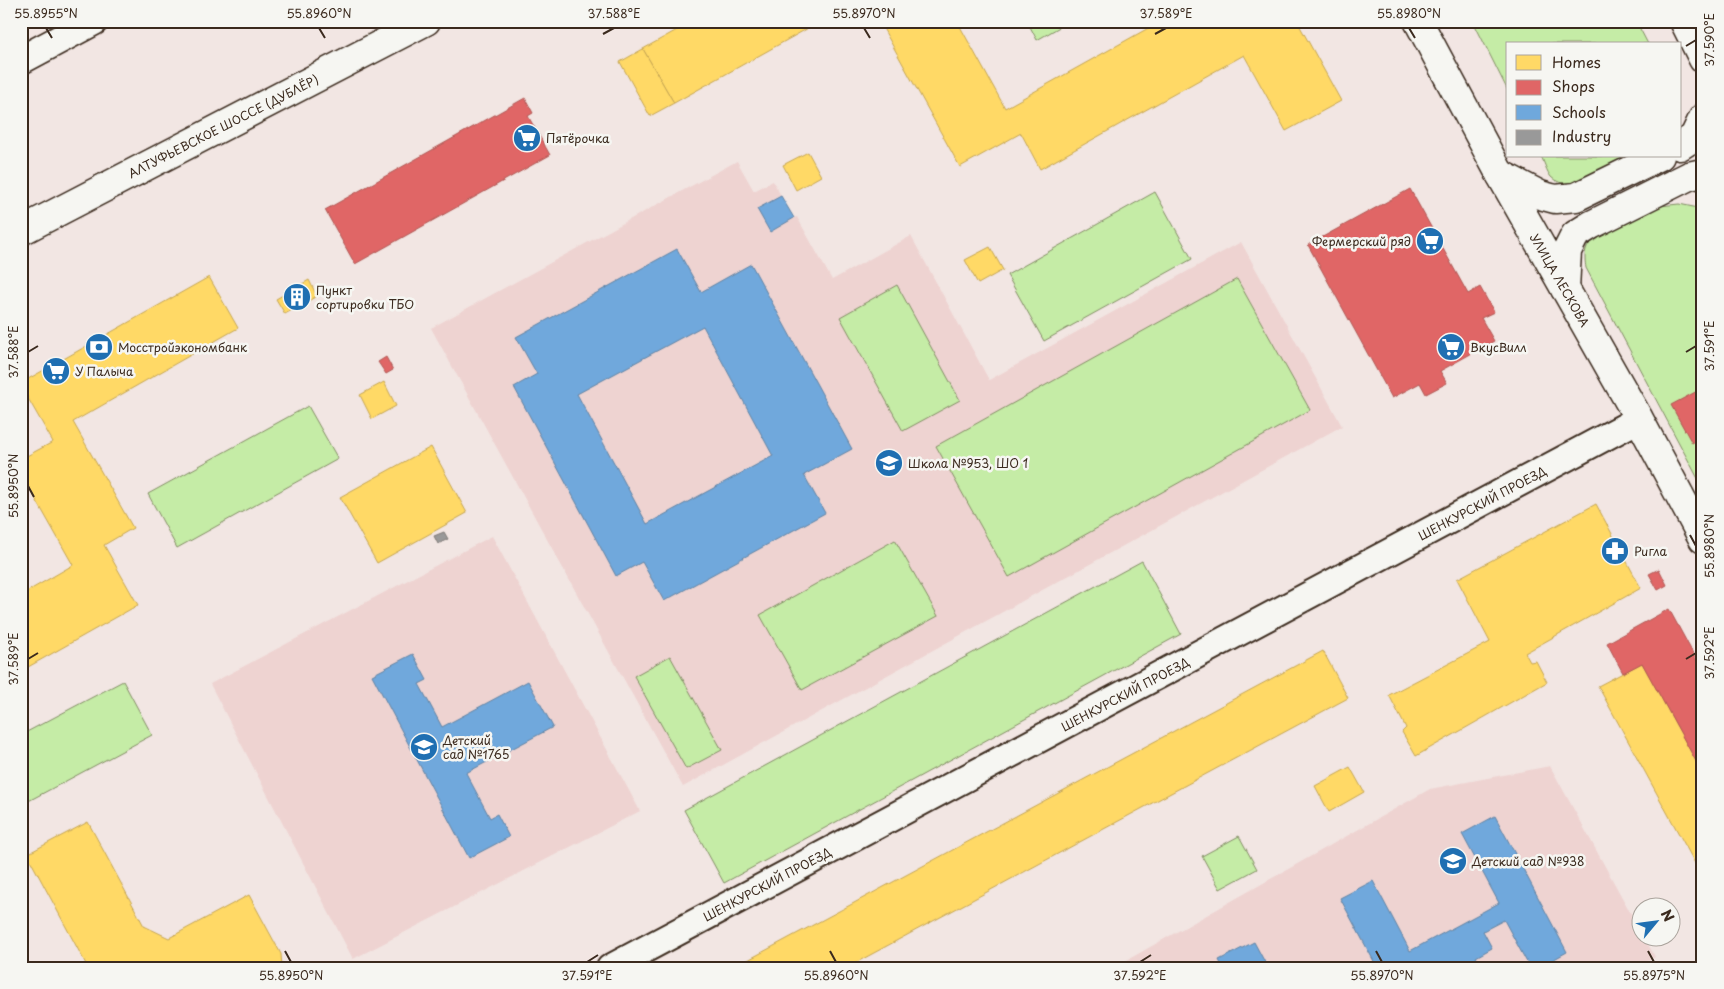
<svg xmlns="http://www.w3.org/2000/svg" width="1724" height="989" font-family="'Playpen Sans',sans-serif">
<rect width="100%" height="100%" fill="#f2e6e3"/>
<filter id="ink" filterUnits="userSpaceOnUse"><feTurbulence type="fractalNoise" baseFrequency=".02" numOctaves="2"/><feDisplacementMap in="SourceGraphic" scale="10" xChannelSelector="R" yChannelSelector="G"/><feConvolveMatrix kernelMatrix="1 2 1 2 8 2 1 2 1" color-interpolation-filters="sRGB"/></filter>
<g filter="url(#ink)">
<g fill="#eed3d1">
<polygon points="737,161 754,191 773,181 793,218 797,217 832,280 911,236 989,380 1241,242 1342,426 683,787 431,328"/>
<polygon points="492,536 640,811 353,959 210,684"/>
<polygon points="1550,766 1641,932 1642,936 1644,937 1655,957 1636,968 1113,968 1430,789"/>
</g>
<g fill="#c5eca6" stroke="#808b62">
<polygon points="1027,21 1070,21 1037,40"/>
<polygon points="1473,21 1636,21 1648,44 1508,44 1508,91"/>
<path d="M 1541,156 L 1642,156 C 1622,166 1570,197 1551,177 C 1547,172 1544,162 1541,156 Z"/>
<polygon points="1155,192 1192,259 1044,341 1007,275"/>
<path d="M 1679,204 L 1703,209 L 1703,488 L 1586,268 C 1584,255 1584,246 1595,237 L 1660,206 Z"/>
<polygon points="1237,279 1310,410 1009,577 936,446"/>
<polygon points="897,285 960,400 903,431 840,317"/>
<polygon points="308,406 338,459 177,548 148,494"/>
<polygon points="895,540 938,616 802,690 760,615"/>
<polygon points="1142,561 1181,634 724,883 684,810"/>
<polygon points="670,656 722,750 686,769 634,676"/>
<polygon points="123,681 152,735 21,805 21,735"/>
<polygon points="1239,836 1257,869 1220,889 1202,856"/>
</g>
<g fill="#ffd966" stroke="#c4a450">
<polygon points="693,21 821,21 674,103 643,49"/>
<polygon points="879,21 957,21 1005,108 1161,21 1222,21 1226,28 1239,21 1297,21 1341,101 1286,131 1244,55 1040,169 1021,133 960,167"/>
<polygon points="643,49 674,103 650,116 620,62"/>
<polygon points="808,152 821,176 796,190 783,165"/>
<polygon points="990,247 1003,270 978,284 965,260"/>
<polygon points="209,277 238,328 73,422 133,528 104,545 138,605 21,671 21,595 73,565 21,473 21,459 53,442 21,386 21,383"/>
<polygon points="309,280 317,296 285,314 276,299"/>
<polygon points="384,382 396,406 372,419 360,395"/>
<polygon points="431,447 467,513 377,563 340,497"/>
<polygon points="1596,504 1641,588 1525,653 1530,662 1536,661 1547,682 1416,756 1402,732 1406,728 1389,695 1490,642 1457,579"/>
<polygon points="1323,651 1348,698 1128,816 846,968 733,968"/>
<polygon points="1642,663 1703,774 1703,878 1598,686"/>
<polygon points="1350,767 1364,792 1329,812 1315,786"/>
<polygon points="88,822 144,926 169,938 249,895 281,954 282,968 88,968 27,854"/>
</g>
<g fill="#e06666" stroke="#ae5450">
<polygon points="525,98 533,113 528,116 550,155 355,264 325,210"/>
<polygon points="1410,189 1468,294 1480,287 1494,312 1481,318 1494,341 1440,371 1447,383 1426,394 1420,383 1392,398 1308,245"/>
<polygon points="386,357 393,370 386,374 378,362"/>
<polygon points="1703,388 1703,437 1692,443 1671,405"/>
<polygon points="1659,569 1667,585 1658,590 1649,574"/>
<polygon points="1669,609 1703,672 1703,774 1642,663 1623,673 1607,643"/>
</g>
<g fill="#6fa8dc" stroke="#5f82a3" fill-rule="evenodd">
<polygon points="781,196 794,218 770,232 757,209"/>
<path d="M 677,249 L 701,292 L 751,264 L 852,449 L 804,475 L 825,513 L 664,601 L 642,562 L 616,576 L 514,387 L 537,374 L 516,337 ZM 703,326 L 773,456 L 647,524 L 577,394 Z"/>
<polygon points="413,654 427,680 419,684 442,727 528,681 553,727 466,773 490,818 497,814 509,837 469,858 372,675"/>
<polygon points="1495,816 1567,952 1538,968 1530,968 1504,920 1483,931 1492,948 1476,957 1480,964 1472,968 1375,968 1377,967 1340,898 1373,881 1410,951 1499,903 1462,834"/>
<polygon points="1254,942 1268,968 1223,968 1219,960"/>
</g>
<polygon fill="#999" stroke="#7d7874" points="444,532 448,539 438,544 434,536"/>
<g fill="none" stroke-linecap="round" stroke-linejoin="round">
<defs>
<polyline id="street" points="610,968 1639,419"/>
<g id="secondary">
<polyline points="1418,21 1500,174 1639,419 1703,539"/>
<polyline points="1684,21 1703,59"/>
<polyline points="1680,146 1694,137 1703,118"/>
<polyline points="1500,174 1540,195 1555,199 1576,197 1660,156"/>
<polyline points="21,231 426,21"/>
<polyline points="1565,289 1567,251 1575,235 1591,225 1689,176 1703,173"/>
</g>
<polyline id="primary" points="21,60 94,21"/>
</defs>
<use href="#street" stroke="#3b2a1e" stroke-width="30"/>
<use href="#secondary" stroke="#3b2a1e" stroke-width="31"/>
<use href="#primary" stroke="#3b2a1e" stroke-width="31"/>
<use href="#street" stroke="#f6f6f2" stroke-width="26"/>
<use href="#secondary" stroke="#f6f6f2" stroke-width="28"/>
<use href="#primary" stroke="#f6f6f2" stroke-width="28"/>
</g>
</g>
<path fill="none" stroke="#3b2a1e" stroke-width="2" d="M 46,28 L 52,38M 319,28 L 325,38M 864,28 L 870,38M 1409,28 L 1415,38M 603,34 L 614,28M 1155,34 L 1166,28M 1686,46 L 1696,40M 28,352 L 38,346M 1686,352 L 1696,346M 28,486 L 34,497M 1690,535 L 1696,546M 28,659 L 38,653M 1686,659 L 1696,653M 285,951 L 291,962M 830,951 L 836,962M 1376,951 L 1382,962M 1648,951 L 1654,962M 587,962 L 598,955M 1140,962 L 1151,955"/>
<defs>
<symbol id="supermarket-disc" viewBox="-11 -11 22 22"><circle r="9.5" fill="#1f6fb2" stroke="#f6f6f2"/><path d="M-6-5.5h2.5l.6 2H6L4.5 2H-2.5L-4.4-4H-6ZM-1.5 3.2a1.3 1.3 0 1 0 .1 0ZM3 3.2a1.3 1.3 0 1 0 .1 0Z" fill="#fff"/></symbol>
<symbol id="building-disc" viewBox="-11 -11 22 22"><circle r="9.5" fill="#1f6fb2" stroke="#f6f6f2"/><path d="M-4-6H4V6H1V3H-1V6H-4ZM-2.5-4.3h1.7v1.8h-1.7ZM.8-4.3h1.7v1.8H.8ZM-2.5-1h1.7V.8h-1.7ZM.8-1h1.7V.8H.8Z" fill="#fff"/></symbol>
<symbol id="bank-disc" viewBox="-11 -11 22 22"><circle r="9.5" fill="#1f6fb2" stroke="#f6f6f2"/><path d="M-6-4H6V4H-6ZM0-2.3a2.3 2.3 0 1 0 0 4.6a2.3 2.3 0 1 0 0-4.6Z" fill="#fff"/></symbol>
<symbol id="school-disc" viewBox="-11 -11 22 22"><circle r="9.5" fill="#1f6fb2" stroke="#f6f6f2"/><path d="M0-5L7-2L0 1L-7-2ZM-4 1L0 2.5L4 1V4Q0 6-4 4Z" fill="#fff"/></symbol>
<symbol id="pharmacy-disc" viewBox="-11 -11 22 22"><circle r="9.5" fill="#1f6fb2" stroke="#f6f6f2"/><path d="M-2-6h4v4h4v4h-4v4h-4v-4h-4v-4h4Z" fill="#fff"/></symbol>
</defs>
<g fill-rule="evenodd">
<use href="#supermarket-disc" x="511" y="122" width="32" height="32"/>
<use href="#supermarket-disc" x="1414" y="225" width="32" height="32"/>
<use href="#building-disc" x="281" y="281" width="32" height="32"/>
<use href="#bank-disc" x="83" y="331" width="32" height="32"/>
<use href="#supermarket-disc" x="1435" y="331" width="32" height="32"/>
<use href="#supermarket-disc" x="40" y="355" width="32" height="32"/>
<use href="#school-disc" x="873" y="447" width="32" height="32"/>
<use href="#pharmacy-disc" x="1599" y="535" width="32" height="32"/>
<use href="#school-disc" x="408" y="731" width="32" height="32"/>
<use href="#school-disc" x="1437" y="845" width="32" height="32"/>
</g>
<g text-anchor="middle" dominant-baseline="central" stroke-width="5" stroke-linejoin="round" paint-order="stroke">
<g font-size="12" fill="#3b2a1e" stroke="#f6f6f2">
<text transform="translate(223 126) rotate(-27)">АЛТУФЬЕВСКОЕ ШОССЕ (ДУБЛЁР)</text>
<text transform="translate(1560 280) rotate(60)">УЛИЦА ЛЕСКОВА</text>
<text transform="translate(1482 503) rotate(-28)">ШЕНКУРСКИЙ ПРОЕЗД</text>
<text transform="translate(1125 694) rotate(-28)">ШЕНКУРСКИЙ ПРОЕЗД</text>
<text transform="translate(767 884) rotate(-28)">ШЕНКУРСКИЙ ПРОЕЗД</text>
</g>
<g font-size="12" fill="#3b2a1e" stroke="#f6f6f2" text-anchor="start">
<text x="546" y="138">Пятёрочка</text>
<text x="1411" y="241" text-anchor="end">Фермерский ряд</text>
<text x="316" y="290">Пункт<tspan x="316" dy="14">сортировки ТБО</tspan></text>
<text x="118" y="347">Мосстройэкономбанк</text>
<text x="1470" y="347">ВкусВилл</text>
<text x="75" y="371">У Палыча</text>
<text x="908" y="463">Школа №953, ШО 1</text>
<text x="1634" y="551">Ригла</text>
<text x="443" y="740">Детский<tspan x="443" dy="14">сад №1765</tspan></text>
<text x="1472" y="861">Детский сад №938</text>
</g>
</g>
<rect width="1724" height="989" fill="none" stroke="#f6f6f2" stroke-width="55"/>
<rect x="1506" y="42" width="175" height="115" fill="#f6f6f2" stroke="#aba49d"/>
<rect x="1516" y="55" width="25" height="15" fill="#ffd966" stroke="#aba49d"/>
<text x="1552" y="68" font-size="15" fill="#3b2a1e">Homes</text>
<rect x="1516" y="80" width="25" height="15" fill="#e06666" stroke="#aba49d"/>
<text x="1552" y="92" font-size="15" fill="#3b2a1e">Shops</text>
<rect x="1516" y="105" width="25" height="15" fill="#6fa8dc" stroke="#aba49d"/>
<text x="1552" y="118" font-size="15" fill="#3b2a1e">Schools</text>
<rect x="1516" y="130" width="25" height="15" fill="#999999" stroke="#aba49d"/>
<text x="1552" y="142" font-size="15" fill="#3b2a1e">Industry</text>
<g transform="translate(1656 922) rotate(61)"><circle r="24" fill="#f6f6f2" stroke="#aba49d"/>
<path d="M0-4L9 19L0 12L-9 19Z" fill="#1f6fb2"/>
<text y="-8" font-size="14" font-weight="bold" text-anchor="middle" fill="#3b2a1e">N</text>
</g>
<rect x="28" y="28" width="1668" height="934" fill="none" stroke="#3b2a1e" stroke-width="2"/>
<g font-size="12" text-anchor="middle" fill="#3b2a1e">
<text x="46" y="18">55.8955°N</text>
<text x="319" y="18">55.8960°N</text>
<text x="614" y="18">37.588°E</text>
<text x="864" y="18">55.8970°N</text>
<text x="1166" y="18">37.589°E</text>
<text x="1409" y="18">55.8980°N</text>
<text transform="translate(1710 40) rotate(-90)" y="4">37.590°E</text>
<text transform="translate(1710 346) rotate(-90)" y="4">37.591°E</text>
<text transform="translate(14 352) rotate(-90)" y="4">37.588°E</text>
<text transform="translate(14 486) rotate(-90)" y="4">55.8950°N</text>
<text transform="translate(1710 546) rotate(-90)" y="4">55.8980°N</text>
<text transform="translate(1710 653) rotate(-90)" y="4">37.592°E</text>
<text transform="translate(14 659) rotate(-90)" y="4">37.589°E</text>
<text x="291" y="980">55.8950°N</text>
<text x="587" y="980">37.591°E</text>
<text x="836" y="980">55.8960°N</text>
<text x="1140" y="980">37.592°E</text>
<text x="1382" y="980">55.8970°N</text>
<text x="1654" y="980">55.8975°N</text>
</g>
</svg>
